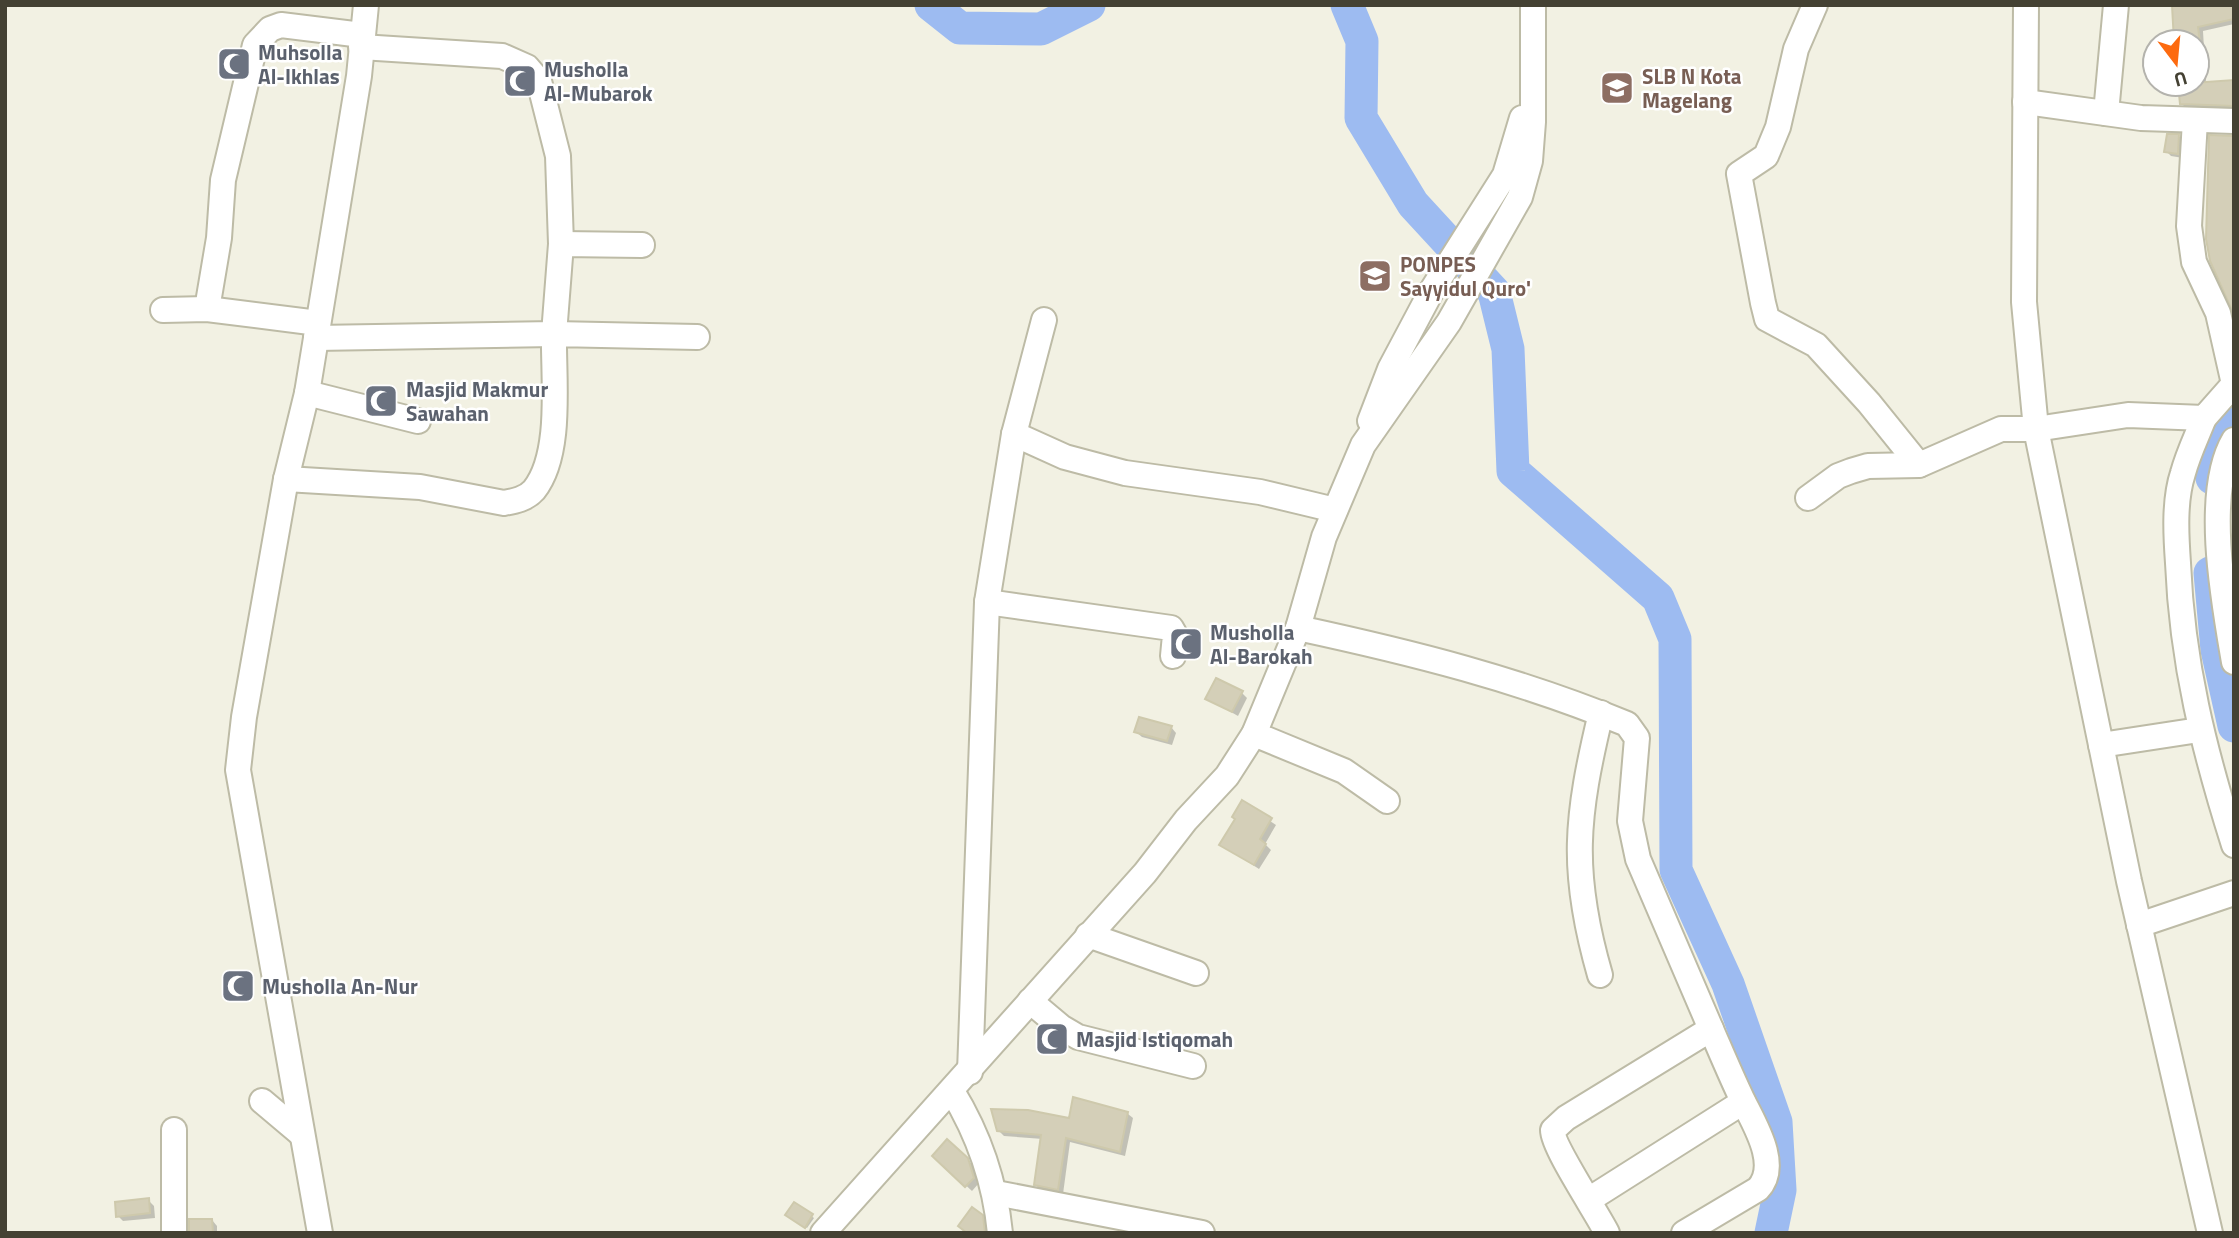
<svg xmlns="http://www.w3.org/2000/svg" width="2239" height="1238" font-family="'Titillium Web',sans-serif">
<rect width="100%" height="100%" fill="#f2f1e3"/>
<g fill="#0003">
<polygon points="2174,5 2234,5 2234,24 2203,31 2206,82 2234,81 2234,109 2187,109 2182,104 2197,84 2197,42 2177,42"/>
<polygon points="2179,136 2184,141 2183,158 2171,156 2166,151"/>
<polygon points="1242,693 1247,698 1238,716 1208,699"/>
<polygon points="1171,727 1176,733 1172,745 1142,737 1136,732"/>
<polygon points="1242,802 1276,825 1265,844 1271,850 1259,869 1222,845 1237,820"/>
<polygon points="1128,1114 1133,1118 1125,1156 1070,1142 1063,1194 1041,1190 1036,1185 1043,1139 1004,1136 999,1131"/>
<polygon points="948,1142 973,1165 979,1183 972,1191 934,1156"/>
<polygon points="148,1200 154,1206 155,1218 123,1221 118,1216"/>
<polygon points="794,1204 814,1218 807,1228 789,1217"/>
<polygon points="982,1217 987,1222 989,1233 968,1233"/>
<polygon points="212,1220 217,1226 217,1233 191,1233"/>
</g>
<g fill="none" stroke-linecap="round" stroke-linejoin="round">
<g stroke="#9dbbf1" stroke-width="33">
<polyline points="931,5 960,28 1041,29 1089,5"/>
<polyline points="1347,5 1362,41 1361,118 1413,204 1494,292 1508,349 1513,471 1658,598 1675,639 1676,870 1728,984 1776,1122 1780,1190 1771,1233"/>
<polyline points="2212,478 2234,400"/>
<polyline points="2210,573 2217,650 2234,726"/>
</g>
</g>
<g fill="#d4cfb8" stroke="#cec9ac" stroke-width="2">
<polygon points="2172,5 2234,5 2234,19 2198,27 2200,42 2174,42"/>
<polygon points="2234,80 2234,106 2180,104 2178,84"/>
<polygon points="2167,134 2179,134 2178,154 2164,152"/>
<polygon points="2209,135 2234,136 2234,315 2210,261 2206,239"/>
<polygon points="1216,678 1243,691 1232,712 1205,699"/>
<polygon points="1139,717 1172,726 1167,741 1134,732"/>
<polygon points="1242,800 1272,818 1260,839 1266,844 1254,865 1219,845 1235,819 1232,817"/>
<polygon points="1073,1097 1128,1112 1120,1152 1066,1138 1058,1190 1034,1185 1041,1135 997,1131 991,1109 1028,1110 1069,1118"/>
<polygon points="947,1139 968,1158 974,1178 965,1187 932,1156"/>
<polygon points="149,1198 150,1213 116,1217 115,1202"/>
<polygon points="794,1202 813,1214 805,1228 785,1215"/>
<polygon points="972,1207 983,1215 985,1233 967,1233 958,1226"/>
<polygon points="189,1219 212,1219 213,1233 189,1233"/>
</g>
<g fill="none" stroke-linecap="round" stroke-linejoin="round">
<defs>
<g id="minor">
<polyline points="1815,5 1796,49 1778,127 1766,156 1739,174 1763,303 1767,319 1816,345 1869,403 1919,465"/>
<polyline points="2026,5 2024,302 2036,429 2129,881 2210,1233"/>
<polyline points="361,47 502,56 527,67 539,81 558,156 561,244"/>
<polyline points="2025,102 2141,118 2234,121"/>
<polyline points="2106,113 2116,5"/>
<polyline points="2195,120 2189,226 2194,262 2218,313 2234,384"/>
<polyline points="207,309 219,238 223,180 255,45 270,29 281,25 362,35"/>
<polyline points="163,310 207,309 318,323"/>
<polyline points="316,338 554,334 561,244 642,245"/>
<polyline points="307,393 418,421"/>
<path d="M 2204,418 C 2197,436 2188,454 2183,473 C 2174,500 2176,535 2178,563 C 2182,663 2204,750 2234,845"/>
<polyline points="1370,421 1390,369 1432,290 1505,175 1522,118"/>
<polyline points="1014,434 1065,457 1125,473 1260,492 1335,510"/>
<path d="M 2234,440 C 2203,492 2224,604 2234,662"/>
<path d="M 286,479 L 420,487 L 504,503 C 515,501 526,499 534,490 C 563,454 553,377 554,334 L 697,337"/>
<polyline points="1808,498 1838,476 1851,471 1868,466 1919,465 2001,429 2036,429 2128,415 2204,418 2234,384"/>
<polyline points="987,602 1171,628 1175,635 1173,656"/>
<path d="M 1298,628 C 1414,653 1517,679 1627,724 L 1637,738 L 1630,821 L 1638,859 L 1711,1029"/>
<polyline points="1254,734 1344,771 1387,801"/>
<polyline points="2101,745 2199,730"/>
<polyline points="2139,925 2234,893"/>
<polyline points="1088,935 1196,973"/>
<path d="M 1600,975 C 1570,871 1576,817 1601,713"/>
<polyline points="1030,1001 1061,1027 1078,1037 1193,1066"/>
<polyline points="970,1072 987,602 1014,434 1044,320"/>
<path d="M 952,1091 C 979,1135 995,1182 1000,1233"/>
<polyline points="262,1101 300,1133"/>
<polyline points="996,1193 1202,1233"/>
<polyline points="1590,1199 1743,1102"/>
<polyline points="174,1233 174,1130"/>
<polyline points="320,1233 238,770 244,717 286,479 307,393 359,76 366,5"/>
<polyline points="823,1233 1145,873 1186,820 1227,776 1254,734 1298,628 1324,537 1363,445 1449,322 1520,197 1530,161 1533,122 1533,5"/>
<path d="M 1607,1233 C 1597,1213 1551,1144 1553,1130 L 1566,1118 L 1711,1029 C 1721,1052 1731,1076 1742,1099 C 1753,1122 1781,1165 1758,1189 L 1684,1233"/>
</g>
</defs>
<use href="#minor" stroke="#bdbba6" stroke-width="28"/>
<use href="#minor" stroke="#fff" stroke-width="24"/>
</g>
<defs>
<symbol id="mosque-square" viewBox="-11 -11 22 22"><rect x="-9" y="-9" width="18" height="18" rx="4" fill="#6b7280" stroke="#fff"/><path d="M3.5-4.9A6 6 0 1 0 3.5 4.9A5 5 0 1 1 3.5-4.9Z" fill="#fff"/></symbol>
<symbol id="school-square" viewBox="-11 -11 22 22"><rect x="-9" y="-9" width="18" height="18" rx="4" fill="#8d6e63" stroke="#fff"/><path d="M0-5L7-2L0 1L-7-2ZM-4 1L0 2.5L4 1V4Q0 6-4 4Z" fill="#fff"/></symbol>
</defs>
<g fill-rule="evenodd">
<use href="#mosque-square" x="215" y="45" width="38" height="38"/>
<use href="#mosque-square" x="501" y="62" width="38" height="38"/>
<use href="#school-square" x="1598" y="69" width="38" height="38"/>
<use href="#school-square" x="1356" y="257" width="38" height="38"/>
<use href="#mosque-square" x="362" y="382" width="38" height="38"/>
<use href="#mosque-square" x="1167" y="625" width="38" height="38"/>
<use href="#mosque-square" x="219" y="967" width="38" height="38"/>
<use href="#mosque-square" x="1033" y="1020" width="38" height="38"/>
</g>
<g text-anchor="middle" dominant-baseline="central" stroke-width="5" stroke-linejoin="round" paint-order="stroke">
<g font-size="21" font-weight="bold" fill="#5b616d" stroke="#fff" text-anchor="start">
<text x="258" y="52">Muhsolla<tspan x="258" dy="24">Al-Ikhlas</tspan></text>
<text x="544" y="69">Musholla<tspan x="544" dy="24">Al-Mubarok</tspan></text>
<text x="406" y="389">Masjid Makmur<tspan x="406" dy="24">Sawahan</tspan></text>
<text x="1210" y="632">Musholla<tspan x="1210" dy="24">Al-Barokah</tspan></text>
<text x="262" y="986">Musholla An-Nur</text>
<text x="1076" y="1039">Masjid Istiqomah</text>
</g>
<g font-size="21" font-weight="bold" fill="#785e54" stroke="#fff" text-anchor="start">
<text x="1642" y="76">SLB N Kota<tspan x="1642" dy="24">Magelang</tspan></text>
<text x="1400" y="264">PONPES<tspan x="1400" dy="24">Sayyidul Quro'</tspan></text>
</g>
</g>
<rect width="2239" height="1238" fill="none" stroke="#444133" stroke-width="14"/>
<g transform="translate(2176 63) rotate(164)"><circle r="33" fill="#ffffff" stroke="#b4b3ad" stroke-width="2"/>
<path d="M0-5L12 26L0 18L-12 26Z" fill="#fd6a0f"/>
<text y="-10" font-size="19" font-weight="bold" text-anchor="middle" fill="#444133">U</text>
</g>
</svg>
